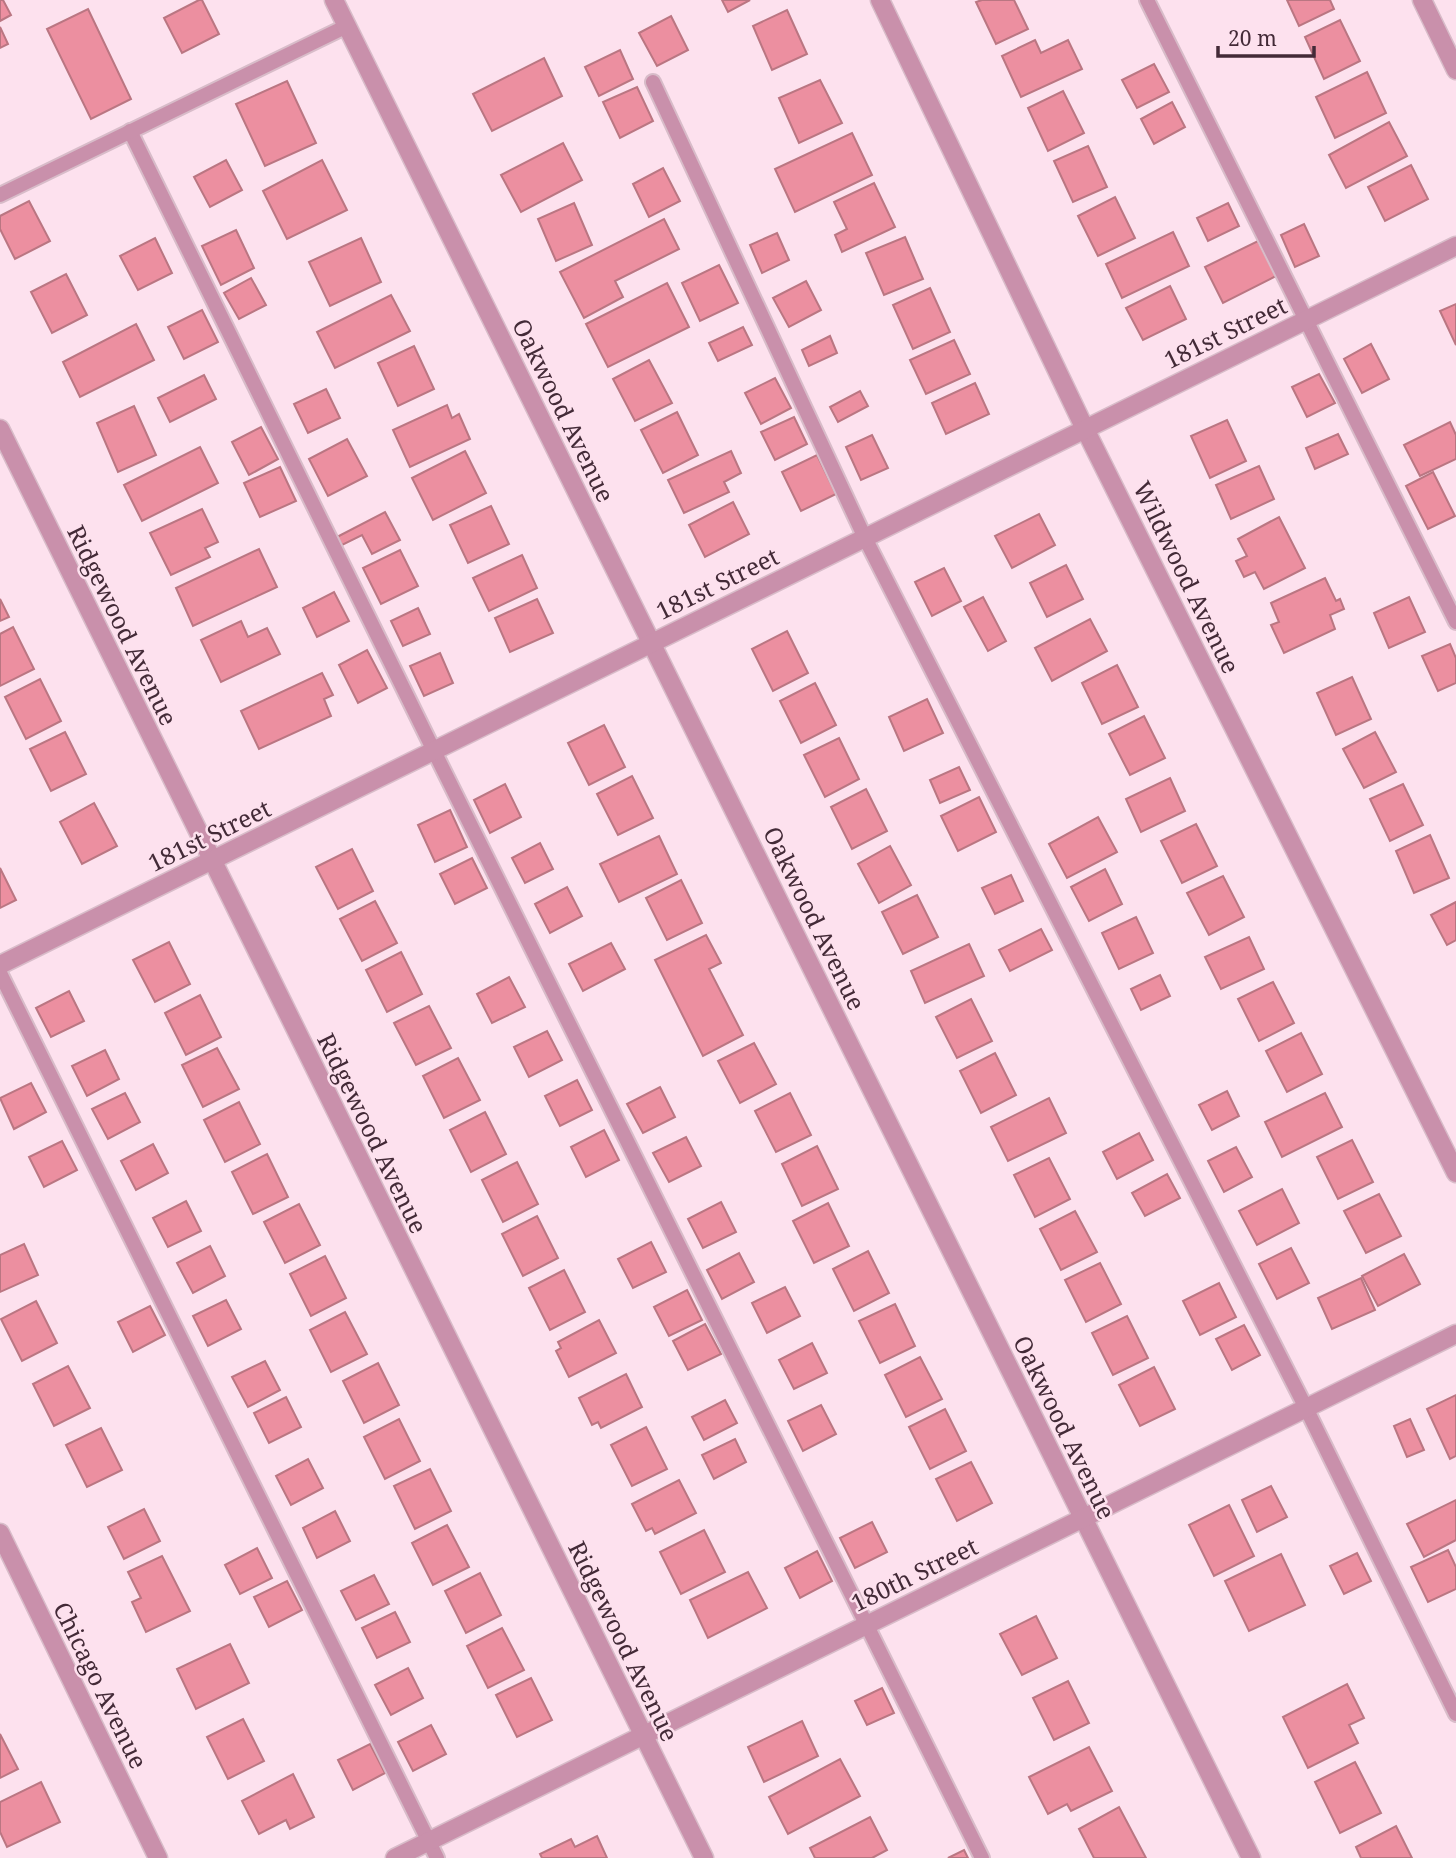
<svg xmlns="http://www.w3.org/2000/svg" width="1456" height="1858" font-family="'Noto Serif',serif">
<rect width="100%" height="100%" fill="#fde1ee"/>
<g fill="#ec8fa0" stroke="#ba7682" stroke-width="2">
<polygon points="0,0 3,0 11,15 0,21"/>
<polygon points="199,0 202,0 219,34 182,53 164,18"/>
<polygon points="722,0 750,0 728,12"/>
<polygon points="982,0 1014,0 1028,29 996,44 976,2"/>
<polygon points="1287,0 1330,0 1334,9 1299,26"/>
<polygon points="88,9 131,99 91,119 47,29"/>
<polygon points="787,10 807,54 772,70 753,26"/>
<polygon points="671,16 688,50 657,66 639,33"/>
<polygon points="1340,20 1360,61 1324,79 1305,37"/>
<polygon points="0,27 8,44 0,48"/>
<polygon points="1035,40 1041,53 1068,40 1082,69 1021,97 1002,56"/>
<polygon points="620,50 633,79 599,96 585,67"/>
<polygon points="544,58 562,96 492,131 473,94"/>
<polygon points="1154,64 1169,92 1137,108 1122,80"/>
<polygon points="1367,72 1386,113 1335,138 1316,97"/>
<polygon points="820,80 842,123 799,143 779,98"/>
<polygon points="287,81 316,143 265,166 236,104"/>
<polygon points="637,87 653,121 620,138 603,102"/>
<polygon points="1063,91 1084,133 1048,151 1028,108"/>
<polygon points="1172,102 1185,127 1154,144 1141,119"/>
<polygon points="1389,122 1407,156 1346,188 1329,155"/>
<polygon points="852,133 872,175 795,212 775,169"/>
<polygon points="563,143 582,180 521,212 501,175"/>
<polygon points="1088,146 1107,187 1073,202 1054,161"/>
<polygon points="226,160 242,190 210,207 194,177"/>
<polygon points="322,160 347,210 287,239 263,191"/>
<polygon points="1411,165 1428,199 1385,221 1368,187"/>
<polygon points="663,168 680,201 649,217 633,184"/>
<polygon points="874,183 895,227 842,252 835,235 847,229 834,202"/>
<polygon points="1115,197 1135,238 1098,256 1078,216"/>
<polygon points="29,201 50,241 15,259 0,229 0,216"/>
<polygon points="574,203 592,245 556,261 538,219"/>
<polygon points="1228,203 1239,226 1208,241 1197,218"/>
<polygon points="664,219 679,249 615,281 623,297 584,318 560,272"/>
<polygon points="1304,224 1319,256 1295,267 1281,235"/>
<polygon points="236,230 254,268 221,285 202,246"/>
<polygon points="1173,232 1189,266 1122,298 1106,264"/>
<polygon points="777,233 789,260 762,273 750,245"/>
<polygon points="905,237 923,279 884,295 866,253"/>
<polygon points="155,238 172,273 138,290 120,256"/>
<polygon points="361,238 381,282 330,306 309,262"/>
<polygon points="1258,241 1276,276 1223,303 1205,267"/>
<polygon points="719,265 738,303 700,321 682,283"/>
<polygon points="66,274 87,315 52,333 31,292"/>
<polygon points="251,278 266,305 239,319 224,293"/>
<polygon points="806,281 821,310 789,327 773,298"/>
<polygon points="667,283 689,327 608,367 586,324"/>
<polygon points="1170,286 1186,319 1143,340 1126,308"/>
<polygon points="930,288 950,332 913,349 893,305"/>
<polygon points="391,295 410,331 335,368 317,332"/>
<polygon points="1456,304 1456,345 1440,311"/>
<polygon points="202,310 218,342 184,359 168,327"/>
<polygon points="136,324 154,360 80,397 63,362"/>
<polygon points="743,327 752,345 718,361 709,343"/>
<polygon points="830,336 837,353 809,366 802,350"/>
<polygon points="954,340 970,374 926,394 910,360"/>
<polygon points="1371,344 1389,379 1362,393 1344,359"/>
<polygon points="414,346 434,389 398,406 378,363"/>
<polygon points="649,360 672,403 635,421 613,379"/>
<polygon points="1319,374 1335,403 1307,417 1292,387"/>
<polygon points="204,375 216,399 170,422 158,398"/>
<polygon points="775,378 791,408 761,424 745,393"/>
<polygon points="975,383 989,414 946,434 932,403"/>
<polygon points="326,389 340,418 308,433 294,404"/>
<polygon points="860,391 868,406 838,422 830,407"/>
<polygon points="447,405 452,418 459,414 470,439 410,467 393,430"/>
<polygon points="134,406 156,455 118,472 97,423"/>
<polygon points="677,412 698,455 663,473 641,430"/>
<polygon points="794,417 807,444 775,460 761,432"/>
<polygon points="1227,420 1246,461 1210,478 1191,436"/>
<polygon points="1450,422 1456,435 1456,459 1420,476 1404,445"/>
<polygon points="261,427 278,459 249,475 232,442"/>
<polygon points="1338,434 1348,454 1315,469 1306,448"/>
<polygon points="872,435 888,468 861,480 846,447"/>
<polygon points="347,439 367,476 328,496 309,459"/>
<polygon points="200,447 218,483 142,521 124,485"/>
<polygon points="465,451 486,493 433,520 412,478"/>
<polygon points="731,451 741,473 724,482 729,492 684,513 668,480"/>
<polygon points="817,455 836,494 801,511 782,472"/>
<polygon points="1259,466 1274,499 1231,519 1216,485"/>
<polygon points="280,467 296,501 260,517 244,483"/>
<polygon points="1433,472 1455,516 1428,529 1406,486"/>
<polygon points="733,502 749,534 705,557 689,525"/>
<polygon points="491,506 509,544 468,563 450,525"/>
<polygon points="202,509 218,542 205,548 210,557 171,575 150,533"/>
<polygon points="385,512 400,540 372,554 362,535 342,545 337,537"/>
<polygon points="1039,514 1055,545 1012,568 995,536"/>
<polygon points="1279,517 1305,568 1264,589 1255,572 1244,577 1236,561 1247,556 1238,539"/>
<polygon points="259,549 277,587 193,626 176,588"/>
<polygon points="400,550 418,586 381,604 363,568"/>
<polygon points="522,555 537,588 489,611 473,578"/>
<polygon points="1066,565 1083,599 1047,617 1030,583"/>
<polygon points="944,568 961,601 932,616 915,582"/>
<polygon points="1325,578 1336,601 1340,599 1344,609 1330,615 1335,629 1284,653 1271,625 1279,622 1271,603"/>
<polygon points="334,592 349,621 317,637 303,608"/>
<polygon points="983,597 1006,641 988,651 964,607"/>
<polygon points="1409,597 1425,632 1389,648 1374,613"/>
<polygon points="0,599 9,617 0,621"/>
<polygon points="537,599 553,633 510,652 495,618"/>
<polygon points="418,608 430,634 403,646 391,621"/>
<polygon points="1090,619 1107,651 1052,681 1035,648"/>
<polygon points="241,621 248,637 267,628 280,654 221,682 201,640"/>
<polygon points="13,627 34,669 0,686 0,634"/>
<polygon points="787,631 808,673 773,691 752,649"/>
<polygon points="1450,644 1456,658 1456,683 1438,691 1422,656"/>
<polygon points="367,650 387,688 358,703 339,665"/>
<polygon points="440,653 453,683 424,696 410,666"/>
<polygon points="1117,665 1138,707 1102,724 1082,683"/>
<polygon points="322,673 333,695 324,699 331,716 259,749 241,711"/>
<polygon points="1352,677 1371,719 1336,735 1317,693"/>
<polygon points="40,679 61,721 26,739 5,697"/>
<polygon points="815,683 836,725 801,743 780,701"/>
<polygon points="927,699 943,733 904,751 889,717"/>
<polygon points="1144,716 1165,758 1130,775 1109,734"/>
<polygon points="604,725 625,767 589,785 568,743"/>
<polygon points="65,732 86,774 51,791 30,749"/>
<polygon points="1375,732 1396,772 1364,788 1343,749"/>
<polygon points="839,738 859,779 825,797 804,755"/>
<polygon points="959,767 970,790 940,803 930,780"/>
<polygon points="632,776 653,818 618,835 597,794"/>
<polygon points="1170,778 1185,811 1141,832 1126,799"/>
<polygon points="505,784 521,817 490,833 474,800"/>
<polygon points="1403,784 1423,825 1390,841 1370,799"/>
<polygon points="866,789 887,831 852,849 831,807"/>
<polygon points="979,797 996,832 958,851 941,816"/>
<polygon points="94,803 117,846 82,864 60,822"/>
<polygon points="450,810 467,847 435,862 418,825"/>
<polygon points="1098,817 1117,852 1067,878 1049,844"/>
<polygon points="1196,824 1217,866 1182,883 1161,841"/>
<polygon points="1430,835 1449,878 1414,893 1396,851"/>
<polygon points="659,836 677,874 619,902 600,864"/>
<polygon points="540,843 553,869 525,883 512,858"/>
<polygon points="890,846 911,885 879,903 858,864"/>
<polygon points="352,849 373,891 338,909 316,867"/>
<polygon points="472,858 487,888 455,904 440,874"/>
<polygon points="0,868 16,900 0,908"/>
<polygon points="1105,869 1122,904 1089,921 1071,887"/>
<polygon points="1011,875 1023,901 995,914 982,888"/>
<polygon points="1223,876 1244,917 1209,935 1187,893"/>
<polygon points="681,880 702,923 667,940 646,898"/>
<polygon points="567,887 582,916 550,933 535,904"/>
<polygon points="917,895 938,937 903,954 882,912"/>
<polygon points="375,901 397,943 362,961 340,919"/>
<polygon points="1456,902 1456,940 1447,945 1431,915"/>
<polygon points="1136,917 1153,953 1119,969 1102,933"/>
<polygon points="1041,929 1052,950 1010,971 999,950"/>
<polygon points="706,935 721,963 709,969 743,1035 703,1056 655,960"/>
<polygon points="1249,937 1264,969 1221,989 1205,957"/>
<polygon points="169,942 190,984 155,1002 133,960"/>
<polygon points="611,943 625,969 583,991 569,964"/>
<polygon points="969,944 984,976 925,1003 911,971"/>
<polygon points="401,952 422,994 387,1012 366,970"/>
<polygon points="1160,975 1170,996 1141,1010 1131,989"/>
<polygon points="509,977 525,1007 492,1023 477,994"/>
<polygon points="1273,982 1294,1023 1259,1041 1238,999"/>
<polygon points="69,991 84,1021 51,1037 36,1008"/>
<polygon points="200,995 221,1037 186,1055 165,1013"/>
<polygon points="971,999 992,1041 957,1058 936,1017"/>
<polygon points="429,1006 451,1048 416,1065 394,1023"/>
<polygon points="547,1031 562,1060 529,1077 514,1047"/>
<polygon points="1301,1033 1322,1074 1287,1092 1266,1051"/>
<polygon points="754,1043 776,1084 740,1103 718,1061"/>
<polygon points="217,1048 239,1089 203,1107 182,1065"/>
<polygon points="105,1050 119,1079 87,1096 72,1066"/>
<polygon points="995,1053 1016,1095 981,1113 960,1071"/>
<polygon points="458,1058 480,1100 444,1118 423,1076"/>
<polygon points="577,1080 592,1110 560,1126 545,1096"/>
<polygon points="31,1083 46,1112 14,1129 0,1098"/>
<polygon points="660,1087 675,1117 643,1133 627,1104"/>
<polygon points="1227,1091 1239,1116 1212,1130 1199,1105"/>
<polygon points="125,1093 140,1122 108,1139 92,1109"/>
<polygon points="790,1093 811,1135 776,1152 755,1111"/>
<polygon points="1325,1093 1342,1127 1282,1157 1265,1122"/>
<polygon points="1049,1098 1066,1133 1008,1161 991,1127"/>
<polygon points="239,1102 260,1144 225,1162 204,1120"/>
<polygon points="485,1112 506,1154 471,1172 450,1130"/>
<polygon points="604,1130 619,1160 586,1177 571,1147"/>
<polygon points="1139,1133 1153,1160 1117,1179 1103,1152"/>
<polygon points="686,1137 701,1166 669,1182 653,1153"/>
<polygon points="1352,1140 1373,1182 1338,1199 1317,1157"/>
<polygon points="62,1141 77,1170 44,1187 29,1157"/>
<polygon points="153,1144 168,1173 136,1190 121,1161"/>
<polygon points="817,1146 838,1189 802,1206 782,1164"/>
<polygon points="1236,1147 1252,1177 1224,1192 1208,1161"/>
<polygon points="267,1154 288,1197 253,1214 232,1172"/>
<polygon points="1049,1158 1070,1199 1035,1217 1014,1175"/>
<polygon points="517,1162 538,1204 503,1222 482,1180"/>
<polygon points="1167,1174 1180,1198 1145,1216 1132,1193"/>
<polygon points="1282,1189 1299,1223 1257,1245 1239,1211"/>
<polygon points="1379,1194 1401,1236 1366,1253 1344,1211"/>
<polygon points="186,1201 201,1231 168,1247 153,1218"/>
<polygon points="721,1202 736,1232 703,1248 688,1219"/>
<polygon points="828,1203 849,1246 814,1263 793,1221"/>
<polygon points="299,1204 320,1245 285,1263 264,1222"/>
<polygon points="1075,1211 1097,1252 1061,1270 1040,1229"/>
<polygon points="537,1216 558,1258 523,1276 502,1234"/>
<polygon points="651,1242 666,1272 633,1288 618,1259"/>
<polygon points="24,1244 38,1275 0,1292 0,1255"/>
<polygon points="210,1246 225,1276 193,1293 177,1263"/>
<polygon points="1291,1248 1309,1283 1277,1299 1259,1264"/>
<polygon points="868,1251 889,1293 854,1311 833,1269"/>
<polygon points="739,1253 754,1282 722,1299 707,1270"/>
<polygon points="1404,1254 1420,1284 1378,1306 1362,1276"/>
<polygon points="325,1256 346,1298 311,1316 290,1274"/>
<polygon points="1100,1263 1121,1304 1086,1322 1065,1280"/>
<polygon points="564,1270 585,1312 550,1330 529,1288"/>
<polygon points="1361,1278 1375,1310 1332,1329 1318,1298"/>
<polygon points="1219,1283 1236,1317 1200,1335 1183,1301"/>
<polygon points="785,1287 800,1316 767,1333 752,1303"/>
<polygon points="687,1290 702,1320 669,1336 654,1307"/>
<polygon points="226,1300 241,1329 208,1346 193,1316"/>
<polygon points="36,1301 57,1343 22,1361 1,1319"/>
<polygon points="895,1304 915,1346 880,1363 859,1321"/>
<polygon points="150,1306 165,1335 133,1352 118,1322"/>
<polygon points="345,1312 367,1354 331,1372 310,1330"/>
<polygon points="1127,1316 1148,1358 1113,1375 1092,1333"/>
<polygon points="599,1320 616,1353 569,1377 556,1351 561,1348 558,1342"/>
<polygon points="705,1324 721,1354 688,1370 673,1341"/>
<polygon points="1244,1325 1260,1355 1232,1370 1216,1339"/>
<polygon points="812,1343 827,1373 794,1389 779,1360"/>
<polygon points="920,1357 942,1399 906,1417 885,1375"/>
<polygon points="265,1361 280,1390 248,1407 232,1377"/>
<polygon points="378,1363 399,1405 364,1423 343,1381"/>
<polygon points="68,1366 90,1408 54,1426 33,1384"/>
<polygon points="1154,1367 1175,1409 1140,1426 1119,1385"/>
<polygon points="626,1374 642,1407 601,1428 598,1422 592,1425 579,1398"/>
<polygon points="1456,1395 1456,1456 1450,1459 1427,1409"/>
<polygon points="286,1397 301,1427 269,1443 254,1413"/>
<polygon points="725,1400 737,1423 704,1440 692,1417"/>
<polygon points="821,1405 836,1434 803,1451 788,1421"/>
<polygon points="945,1409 966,1451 930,1469 909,1427"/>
<polygon points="399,1419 420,1461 385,1479 364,1437"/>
<polygon points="1410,1419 1424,1450 1407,1457 1394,1426"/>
<polygon points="646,1427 667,1469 632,1486 611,1445"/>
<polygon points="101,1428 122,1470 87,1487 66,1445"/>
<polygon points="735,1439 746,1462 714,1479 702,1455"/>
<polygon points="308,1459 323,1488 291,1505 276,1476"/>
<polygon points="971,1462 992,1503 957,1521 936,1479"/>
<polygon points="430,1469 451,1511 415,1529 394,1486"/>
<polygon points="679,1480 696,1513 655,1534 652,1528 646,1531 632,1504"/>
<polygon points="1271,1486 1287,1517 1257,1532 1242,1500"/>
<polygon points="1456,1500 1456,1540 1424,1557 1407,1524"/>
<polygon points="1229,1505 1254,1556 1214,1576 1189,1525"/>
<polygon points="144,1509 160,1541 124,1559 108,1527"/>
<polygon points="335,1511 350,1541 317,1558 303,1528"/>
<polygon points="872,1522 887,1552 855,1568 840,1538"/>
<polygon points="447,1525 469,1567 433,1585 412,1543"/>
<polygon points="704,1530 725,1572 681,1594 660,1552"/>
<polygon points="257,1548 272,1578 240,1594 225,1565"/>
<polygon points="1448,1550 1456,1567 1456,1589 1428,1602 1411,1567"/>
<polygon points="817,1551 832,1581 800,1598 785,1568"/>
<polygon points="1357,1553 1371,1581 1344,1594 1330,1566"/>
<polygon points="1281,1554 1305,1605 1249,1631 1225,1581"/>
<polygon points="162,1556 190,1611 146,1632 132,1602 141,1598 128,1572"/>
<polygon points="748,1572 767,1608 708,1638 690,1600"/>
<polygon points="480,1573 501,1615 466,1633 445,1591"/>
<polygon points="374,1575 389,1604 356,1620 341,1591"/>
<polygon points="287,1581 302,1610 269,1627 254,1597"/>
<polygon points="395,1612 410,1642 377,1658 362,1628"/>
<polygon points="1036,1616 1057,1658 1022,1675 1000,1634"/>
<polygon points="502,1628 524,1670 488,1688 467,1646"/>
<polygon points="230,1644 249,1683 196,1709 177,1669"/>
<polygon points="408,1668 423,1698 391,1715 375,1685"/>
<polygon points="531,1678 552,1720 517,1737 496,1695"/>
<polygon points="1068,1681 1089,1723 1054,1740 1033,1698"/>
<polygon points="1347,1684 1364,1718 1349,1725 1358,1743 1308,1768 1283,1717"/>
<polygon points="882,1688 894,1713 867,1725 855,1701"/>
<polygon points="243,1719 264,1761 228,1779 207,1737"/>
<polygon points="802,1721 818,1756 764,1782 748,1747"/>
<polygon points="431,1725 446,1754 413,1771 398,1742"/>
<polygon points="0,1734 18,1769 0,1778"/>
<polygon points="370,1744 385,1773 353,1790 338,1760"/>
<polygon points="1089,1747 1112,1791 1071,1811 1067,1804 1048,1814 1029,1777"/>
<polygon points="840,1759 860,1796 788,1834 769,1797"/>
<polygon points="1355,1762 1381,1813 1340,1833 1315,1782"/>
<polygon points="293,1774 314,1817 290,1829 286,1820 259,1834 242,1801"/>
<polygon points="41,1782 60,1822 7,1847 0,1832 0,1802"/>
<polygon points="1119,1807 1146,1858 1094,1858 1079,1829"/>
<polygon points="870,1817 887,1850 872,1858 815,1858 810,1848"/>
<polygon points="1396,1826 1412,1858 1361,1858 1356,1847"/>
<polygon points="597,1836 607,1858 542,1858 540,1854 571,1839 575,1847"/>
<polygon points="964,1850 968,1858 948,1858"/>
</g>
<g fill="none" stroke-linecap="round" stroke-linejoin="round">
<defs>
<g id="service">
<polyline points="1147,0 1456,622"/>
<polyline points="653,82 865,538 1306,1408 1456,1714"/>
<polyline points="130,131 434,751 982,1858"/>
<polyline points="0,195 347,26"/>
<polyline points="0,973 437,1858"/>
</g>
<g id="minor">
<polyline points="334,0 1251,1858"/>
<polyline points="880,0 1085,429 1456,1173"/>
<polyline points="1422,0 1456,70"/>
<polyline points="0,429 704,1858"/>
<polyline points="0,965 1456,246"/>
<polyline points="0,1533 158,1858"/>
<polyline points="395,1858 1456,1334"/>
</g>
</defs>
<use href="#service" stroke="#d8bcc9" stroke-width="18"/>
<use href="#minor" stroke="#d8bcc9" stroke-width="21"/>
<use href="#service" stroke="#c990ab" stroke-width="14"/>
<use href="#minor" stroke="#c990ab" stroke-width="18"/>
</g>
<g text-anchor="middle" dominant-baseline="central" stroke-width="5" stroke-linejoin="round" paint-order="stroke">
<g font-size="24" fill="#432a37" stroke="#fde1ee">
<text transform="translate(1225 332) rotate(-26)">181st Street</text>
<text transform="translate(564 410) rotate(64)">Oakwood Avenue</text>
<text transform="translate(1187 577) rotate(64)">Wildwood Avenue</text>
<text transform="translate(717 583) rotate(-26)">181st Street</text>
<text transform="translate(123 625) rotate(64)">Ridgewood Avenue</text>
<text transform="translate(209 835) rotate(-26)">181st Street</text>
<text transform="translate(815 918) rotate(64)">Oakwood Avenue</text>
<text transform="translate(373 1133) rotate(64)">Ridgewood Avenue</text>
<text transform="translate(1065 1427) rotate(64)">Oakwood Avenue</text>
<text transform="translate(914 1574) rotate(-26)">180th Street</text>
<text transform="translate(624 1641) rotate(64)">Ridgewood Avenue</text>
<text transform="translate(101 1685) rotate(64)">Chicago Avenue</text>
</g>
</g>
<path d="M1218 46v10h96v-10" fill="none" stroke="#432a37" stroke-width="3.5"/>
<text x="1228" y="46" font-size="21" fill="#432a37" stroke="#fde1ee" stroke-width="5" paint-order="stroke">20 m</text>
</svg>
